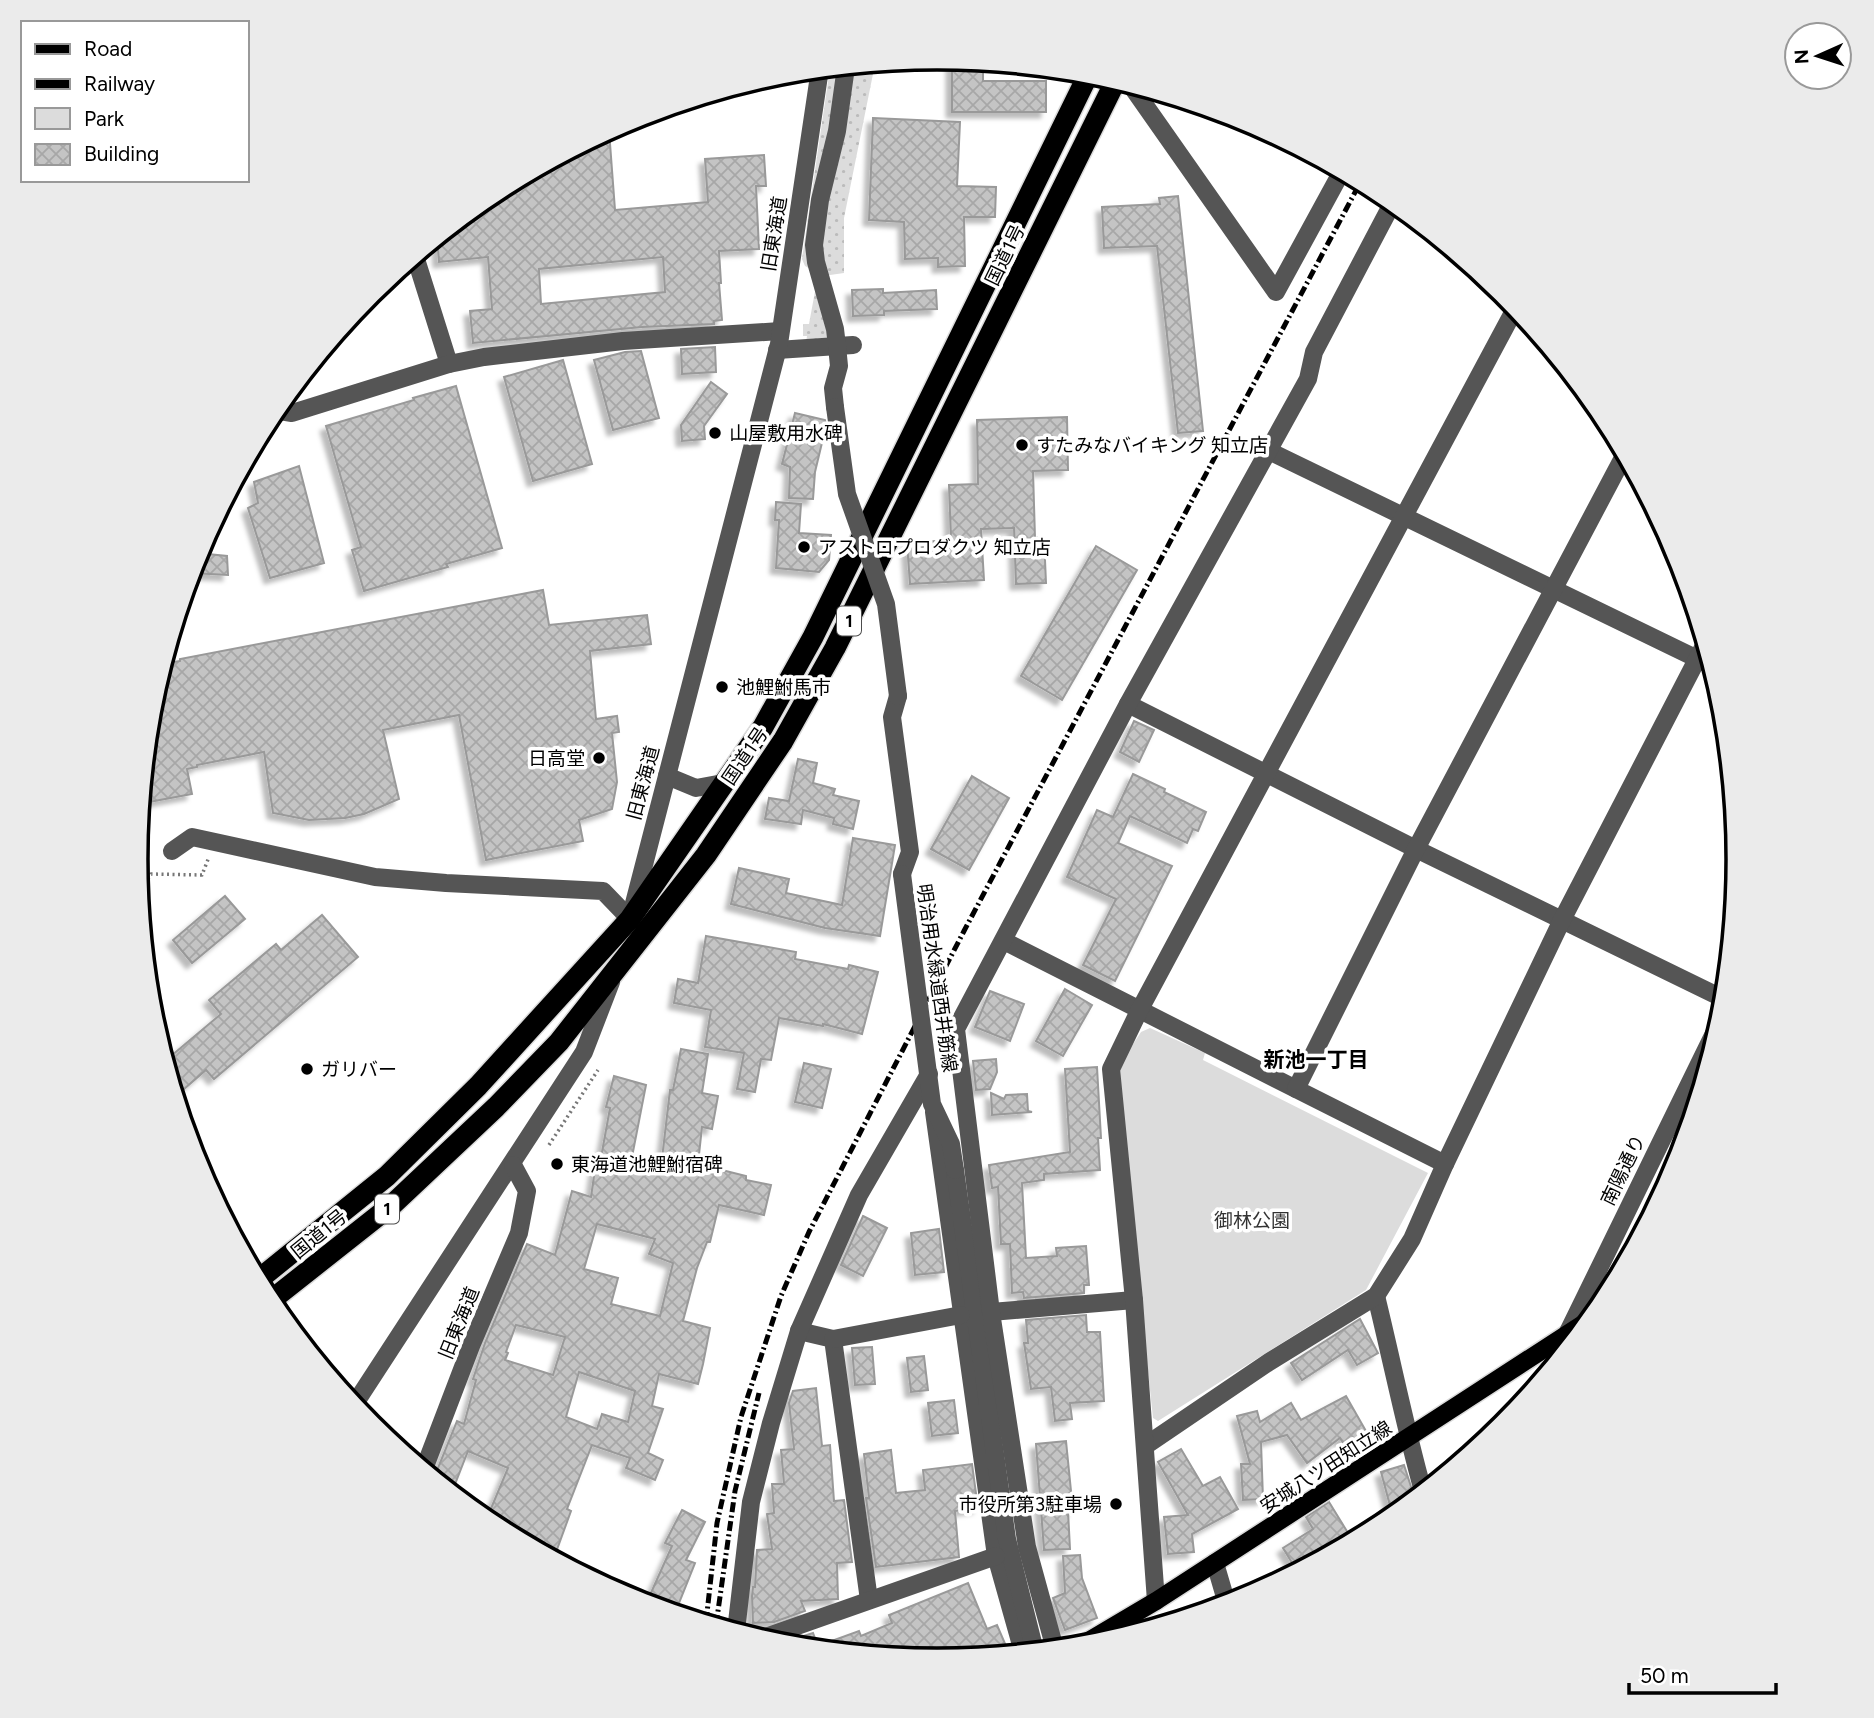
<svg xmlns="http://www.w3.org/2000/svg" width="1874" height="1718" font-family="Figtree,'Noto Sans JP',sans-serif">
<defs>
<pattern id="grass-dots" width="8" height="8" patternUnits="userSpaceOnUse" patternTransform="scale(1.75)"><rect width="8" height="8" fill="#dcdcdc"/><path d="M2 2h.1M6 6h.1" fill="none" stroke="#bbb" stroke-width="1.8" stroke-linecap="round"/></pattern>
<pattern id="building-cross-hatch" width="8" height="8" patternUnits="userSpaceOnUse" patternTransform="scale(1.75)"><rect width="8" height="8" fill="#c4c4c4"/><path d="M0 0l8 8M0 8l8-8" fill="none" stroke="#a7a7a7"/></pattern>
<filter id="shadow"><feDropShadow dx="-5.5" dy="5.5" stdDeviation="2" flood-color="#0004"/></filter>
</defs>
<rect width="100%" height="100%" fill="#fff"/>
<g fill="url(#grass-dots)">
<polygon points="875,64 844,218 844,273 823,276 805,266 802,259 830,68"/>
<polygon points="816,286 831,339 806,342 807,336 803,336 803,324 809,324"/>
</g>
<polygon fill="#dcdcdc" points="1150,1028 1205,1053 1203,1060 1428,1173 1366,1290 1158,1421 1153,1418 1116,1070 1141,1032"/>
<g fill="url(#building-cross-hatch)" stroke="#999" stroke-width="2" fill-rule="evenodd" filter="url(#shadow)">
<polygon points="952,59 983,62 983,81 1046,81 1046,112 952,112"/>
<polygon points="873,118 960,122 957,186 996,187 995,217 964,217 965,266 938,267 938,258 905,259 904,222 869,220"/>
<path d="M 609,130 L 615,210 L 708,202 L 705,159 L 764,155 L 766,186 L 756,186 L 759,249 L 719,251 L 721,283 L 719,283 L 722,320 L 714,321 L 714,324 L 642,327 L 473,343 L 470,311 L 492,309 L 488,257 L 439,262 L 437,238 L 492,193 ZM 663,257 L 665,292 L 541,304 L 539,269 Z"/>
<polygon points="1178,196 1203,431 1178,433 1157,246 1104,248 1102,207 1160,204 1159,198"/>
<polygon points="883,289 883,293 936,290 937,309 884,311 884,315 853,316 852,290"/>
<polygon points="715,347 716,372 682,374 681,349"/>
<polygon points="641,351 659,418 613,430 594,360 625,352"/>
<polygon points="563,360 592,464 533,481 504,377"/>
<polygon points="711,382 727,394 704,426 705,439 682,441 681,425"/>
<polygon points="456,386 502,548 446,564 448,567 364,591 352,550 361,547 326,426 414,400 413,398"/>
<polygon points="795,413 825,420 826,426 815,472 813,499 789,498 790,467 782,464"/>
<polygon points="1067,417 1068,470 1033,471 1035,538 1044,537 1046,583 1016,584 1014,528 981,529 984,580 910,584 907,543 951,540 949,485 978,484 977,420"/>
<polygon points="299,466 324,563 270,578 248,508 258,503 254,482"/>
<polygon points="776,502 801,504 799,533 831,535 829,560 819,572 776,568 779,520 775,520"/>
<polygon points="1096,546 1137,570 1062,700 1021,676"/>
<polygon points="197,553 227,556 228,575 191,573"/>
<polygon points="543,590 549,625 647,615 651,644 590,651 596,719 617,716 619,732 612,733 617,782 612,809 579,820 583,841 486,860 459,715 383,730 399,799 364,814 345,818 309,820 273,813 264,752 197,765 197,767 187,769 192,794 149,802 144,775 151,702 163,664 180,661 180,659"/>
<polygon points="1134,721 1154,730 1139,762 1120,752"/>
<polygon points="798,759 817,763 813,783 835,789 833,795 859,801 853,829 833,824 834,818 803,810 801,824 765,819 769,798 789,801"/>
<polygon points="1133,774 1165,789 1164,792 1206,812 1198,831 1193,829 1187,843 1130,816 1118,843 1172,866 1115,981 1083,965 1116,899 1067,877 1097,810 1113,817"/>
<polygon points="972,776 1009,798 969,870 931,849"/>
<polygon points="853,838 895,845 880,936 825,928 731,904 739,868 789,879 786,893 842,905"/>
<polygon points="225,896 245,919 192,963 173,940"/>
<polygon points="322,915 358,957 214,1079 206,1070 176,1096 165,1061 221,1014 209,1000 276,944 281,950"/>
<polygon points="706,936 796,952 795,959 848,969 849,965 878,972 862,1034 823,1024 823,1026 779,1018 771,1060 761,1059 755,1092 737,1089 744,1053 705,1047 711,1010 674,1003 678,979 698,983"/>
<polygon points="1065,989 1092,1005 1063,1056 1036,1041"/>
<polygon points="990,991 1024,1004 1010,1041 975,1027"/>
<path d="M 681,1049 L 708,1054 L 702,1093 L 718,1096 L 712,1129 L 702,1127 L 698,1164 L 746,1176 L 746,1180 L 771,1185 L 764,1215 L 719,1205 L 710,1242 L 707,1242 L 697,1268 L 683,1321 L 710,1328 L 703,1364 L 698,1384 L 659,1374 L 652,1406 L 663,1409 L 648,1453 L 663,1460 L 655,1480 L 626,1468 L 630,1458 L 592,1445 L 567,1509 L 571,1511 L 555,1555 L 530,1545 L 533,1537 L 487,1518 L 508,1468 L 468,1451 L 452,1492 L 434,1478 L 457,1421 L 464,1424 L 476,1380 L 473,1379 L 485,1343 L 527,1244 L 555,1255 L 572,1191 L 591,1197 L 596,1162 L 600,1163 L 610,1108 L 606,1107 L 614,1076 L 646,1085 L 631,1162 L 661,1167 L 670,1090 L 673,1090 ZM 597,1224 L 655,1239 L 649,1254 L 673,1263 L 660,1316 L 611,1304 L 618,1278 L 584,1269 ZM 516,1325 L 565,1337 L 553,1375 L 505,1360 L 508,1353 L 506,1352 ZM 579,1372 L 635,1391 L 628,1422 L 602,1414 L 597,1429 L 566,1417 Z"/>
<polygon points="996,1059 997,1072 990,1089 976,1090 973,1061"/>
<polygon points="804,1063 831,1069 822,1108 795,1102"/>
<polygon points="1097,1067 1101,1138 1098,1138 1100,1170 1044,1174 1044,1180 1022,1183 1026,1258 1057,1256 1056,1248 1086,1246 1089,1285 1084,1285 1084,1293 1024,1298 1023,1292 1012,1293 1010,1244 1001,1244 998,1187 992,1188 989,1165 1070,1152 1065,1069"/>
<polygon points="991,1093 1004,1099 1006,1095 1027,1094 1028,1111 1032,1112 992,1115"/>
<polygon points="863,1216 887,1228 863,1276 841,1265"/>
<polygon points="939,1229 944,1272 915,1275 911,1233"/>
<polygon points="1086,1315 1087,1332 1100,1332 1104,1401 1070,1403 1072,1419 1055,1421 1051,1387 1031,1389 1024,1343 1028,1343 1026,1320"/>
<polygon points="1360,1319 1378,1353 1357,1365 1348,1350 1302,1380 1291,1363"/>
<polygon points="872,1347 875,1384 855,1385 852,1348"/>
<polygon points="924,1356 928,1390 911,1392 907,1358"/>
<polygon points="816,1388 822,1446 830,1445 834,1501 844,1500 852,1562 837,1563 838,1599 801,1601 805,1611 774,1622 753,1623 752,1596 753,1587 755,1587 757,1550 772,1549 767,1514 774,1513 772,1484 784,1484 781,1450 794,1449 789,1403 793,1391"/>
<polygon points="1346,1396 1367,1433 1345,1446 1340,1438 1307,1463 1287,1435 1261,1442 1263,1499 1243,1500 1241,1464 1250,1464 1237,1416 1257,1411 1260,1422 1291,1403 1301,1420"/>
<polygon points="954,1400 958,1433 932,1436 928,1403"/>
<polygon points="1066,1441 1073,1511 1068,1511 1070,1549 1044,1550 1036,1444"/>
<polygon points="1181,1449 1203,1486 1220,1477 1238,1509 1192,1534 1194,1552 1168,1554 1164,1517 1188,1515 1158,1462"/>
<polygon points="891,1450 896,1493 925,1490 923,1470 972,1464 978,1508 955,1511 959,1557 876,1567 866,1498 869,1498 864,1454"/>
<polygon points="1404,1465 1415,1499 1393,1517 1381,1472"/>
<polygon points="1329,1502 1353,1541 1297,1571 1283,1548 1313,1529 1306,1517"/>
<polygon points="682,1510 705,1522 686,1560 695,1563 675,1613 646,1604 672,1546 665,1543"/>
<polygon points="1080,1555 1082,1578 1097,1618 1065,1630 1053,1598 1065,1593 1063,1556"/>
<polygon points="968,1583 987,1629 997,1625 1009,1653 937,1660 786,1645 785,1642 813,1633 818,1646 859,1631 861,1636 892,1623 889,1615"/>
</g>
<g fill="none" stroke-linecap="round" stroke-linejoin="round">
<defs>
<polyline id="major" points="1080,1646 1156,1601 1592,1318"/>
<g id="highway">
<polyline points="258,1280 387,1176 478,1086 630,919 763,727 813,637 1089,73"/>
<polyline points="269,1302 393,1204 496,1107 559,1042 706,855 783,741 835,648 1116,80"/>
</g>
</defs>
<use href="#major" stroke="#dbdbdb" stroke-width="21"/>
<use href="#highway" stroke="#dbdbdb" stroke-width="24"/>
<g stroke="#777" stroke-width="3.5" stroke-dasharray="2 3.5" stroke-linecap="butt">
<polyline points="139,893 151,874 202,875 209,857"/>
<polyline points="549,1145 598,1070"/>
</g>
<g stroke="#555" stroke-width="18">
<polyline points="1130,84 1276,292 1342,171"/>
<polyline points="415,256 449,364"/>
<polyline points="777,350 853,345"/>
<polyline points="835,407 833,388 839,366 837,346 835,329 816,262 814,245 820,200 837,131 846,67"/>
<polyline points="274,410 292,413 449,364 484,357 623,341 780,331"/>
<polyline points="1269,451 1712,666"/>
<polyline points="898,696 892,717 910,852 902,874"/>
<polyline points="1128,704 1416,849 1724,999"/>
<polyline points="667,776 696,788 723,783"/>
<polyline points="172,851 192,837 375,877 446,883 603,891 630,919"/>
<polyline points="632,911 779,344 820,69"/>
<polyline points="1004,941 1296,1089"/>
<polyline points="934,1112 996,1556 1023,1652"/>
<polyline points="1445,1164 1296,1089 1416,849 1625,454"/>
<polyline points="955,1170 1007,1539 1035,1651"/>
<path d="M 1376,1296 C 1392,1361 1405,1427 1423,1491"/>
<polyline points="991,1312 1134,1300"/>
<polyline points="799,1331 833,1339 869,1600"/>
<polyline points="833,1339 961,1315"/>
<polyline points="1570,1345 1567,1334 1723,1015"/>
<polyline points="354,1405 584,1052 611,982"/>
<polyline points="1145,1446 1269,1362 1376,1296 1412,1239 1445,1164 1562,920 1705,644"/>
<polyline points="424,1469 471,1346 519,1233 527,1191 513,1165"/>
<polyline points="1215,1563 1227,1604"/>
<polyline points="1156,1601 1134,1300 1111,1069 1139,1011 1516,307"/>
<polyline points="736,1631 751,1502 771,1423 799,1331 859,1195 929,1074"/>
<polyline points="760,1639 996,1556"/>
<polyline points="1055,1649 1027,1547 991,1312 956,1029 1128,704 1308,379 1314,352 1393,202"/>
</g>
<use href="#major" stroke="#000" stroke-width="18"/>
<use href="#highway" stroke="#000" stroke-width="21"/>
<g stroke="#000" stroke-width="5" stroke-dasharray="10 3.5 2 3.5" stroke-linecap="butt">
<polyline points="706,1622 717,1523 741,1417 781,1296 809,1232 964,931 1361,181"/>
<polyline points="716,1625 735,1491 759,1393"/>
</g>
<g stroke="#555" stroke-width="18">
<polyline points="835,407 847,494 886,604 898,696"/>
<polyline points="902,874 932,1104 951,1144 955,1170"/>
</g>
</g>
<g fill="#000" stroke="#fff" stroke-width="2.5">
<circle cx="715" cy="433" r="7"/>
<circle cx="1022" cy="445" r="7"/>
<circle cx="804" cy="547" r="7"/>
<circle cx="722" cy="687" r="7"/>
<circle cx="599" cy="758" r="7"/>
<circle cx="307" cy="1069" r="7"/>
<circle cx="557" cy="1164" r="7"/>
<circle cx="1116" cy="1504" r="7"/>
</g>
<g text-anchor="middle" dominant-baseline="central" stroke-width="7" stroke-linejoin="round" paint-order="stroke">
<g fill="#fff" stroke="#4c4c4c" stroke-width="2">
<rect x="837" y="606.5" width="24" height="29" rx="5"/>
<rect x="375" y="1194.5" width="24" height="29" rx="5"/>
</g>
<g font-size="18" font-weight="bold" fill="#000">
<text x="849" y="621">1</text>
<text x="387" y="1209">1</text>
</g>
<g font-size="19" fill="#000" stroke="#fff">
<text transform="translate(774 234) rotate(-81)">旧東海道</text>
<text transform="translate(1005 255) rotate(-64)">国道1号</text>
<text transform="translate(745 756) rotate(-56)">国道1号</text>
<text transform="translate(643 783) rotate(-75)">旧東海道</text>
<text transform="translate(937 978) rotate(82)">明治用水緑道西井筋線</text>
<text transform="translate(1623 1170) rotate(-64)">南陽通り</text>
<text transform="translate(319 1234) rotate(-39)">国道1号</text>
<text transform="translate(459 1323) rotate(-68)">旧東海道</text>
<text transform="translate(1326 1467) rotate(-33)">安城八ツ田知立線</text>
</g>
<g font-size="19" fill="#000" stroke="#fff" text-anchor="start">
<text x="729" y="433">山屋敷用水碑</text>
<text x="1036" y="445">すたみなバイキング 知立店</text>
<text x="818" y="547">アストロプロダクツ 知立店</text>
<text x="736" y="687">池鯉鮒馬市</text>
<text x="585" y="758" text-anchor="end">日高堂</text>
<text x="321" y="1069">ガリバー</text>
<text x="571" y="1164">東海道池鯉鮒宿碑</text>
<text x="1102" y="1504" text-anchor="end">市役所第3駐車場</text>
</g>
<g font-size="19" fill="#333" stroke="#fff">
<text x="1252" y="1220">御林公園</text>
</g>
<g font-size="21" font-weight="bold" fill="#000" stroke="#fff">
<text x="1316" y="1059">新池一丁目</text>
</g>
</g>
<path d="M0 0H1874V1718H0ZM148 859a789 789 0 1 1 1578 0a789 789 0 1 1-1578 0Z" fill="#ebebeb" fill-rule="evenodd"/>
<path fill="none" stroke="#000" stroke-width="3.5" d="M148 859a789 789 0 1 1 1578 0a789 789 0 1 1-1578 0Z"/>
<rect x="21" y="21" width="228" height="161" fill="#ffffff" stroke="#999999" stroke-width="2"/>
<rect x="35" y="44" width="35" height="10" fill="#000000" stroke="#999999" stroke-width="2"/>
<text x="84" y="56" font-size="21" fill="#000000">Road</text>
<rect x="35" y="79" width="35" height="10" fill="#000000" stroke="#999999" stroke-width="2"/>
<text x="84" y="91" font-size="21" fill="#000000">Railway</text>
<rect x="35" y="108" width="35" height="21" fill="#dcdcdc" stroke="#999999" stroke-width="2"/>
<text x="84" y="126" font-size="21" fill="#000000">Park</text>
<rect x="35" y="144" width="35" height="21" fill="url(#building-cross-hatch)" stroke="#999999" stroke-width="2"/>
<text x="84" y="161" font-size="21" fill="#000000">Building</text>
<g transform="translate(1818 56) rotate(267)"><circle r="33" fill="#ffffff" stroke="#999999" stroke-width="2"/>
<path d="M0-5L12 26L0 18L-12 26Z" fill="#000000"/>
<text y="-10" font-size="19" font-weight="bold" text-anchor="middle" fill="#000000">N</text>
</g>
<path d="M1629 1683v10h147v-10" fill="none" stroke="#000000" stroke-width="3.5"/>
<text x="1640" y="1683" font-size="21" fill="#000000" stroke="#ffffff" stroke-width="5" paint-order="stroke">50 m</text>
</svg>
